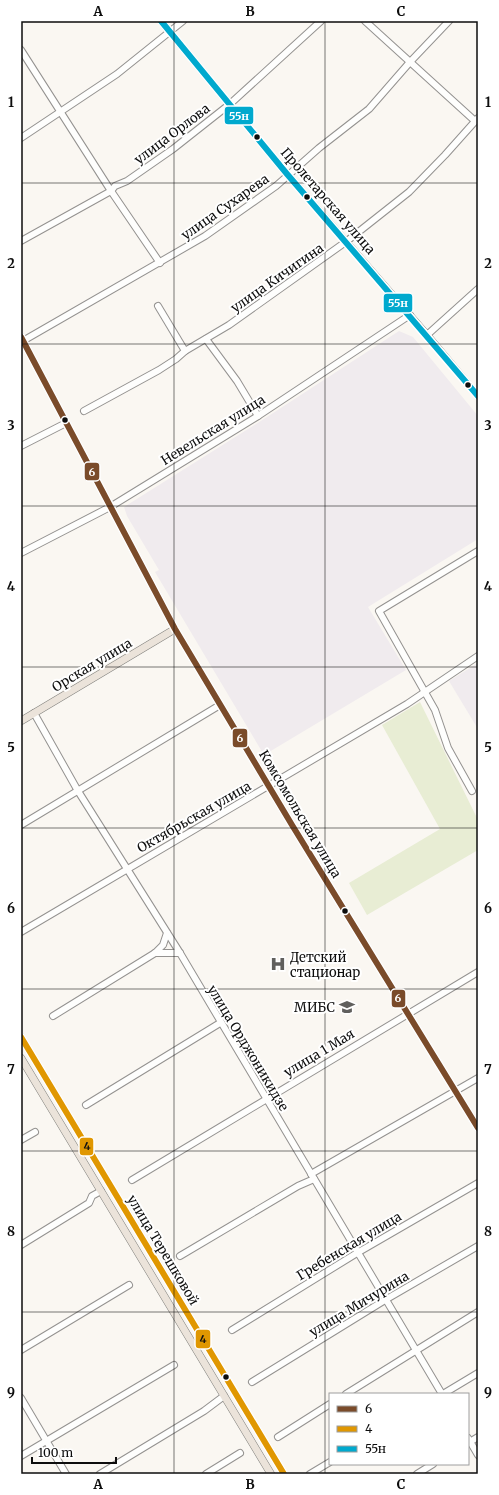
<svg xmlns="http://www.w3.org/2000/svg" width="499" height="1495" font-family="Merriweather,serif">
<rect width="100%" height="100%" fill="#faf7f2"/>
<g fill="#f0ebee">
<polygon points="399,331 413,337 478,416 478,539 368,607 406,670 264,755 155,572 159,570 127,516 124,507 267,417"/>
<polygon points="478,663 478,729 449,681"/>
</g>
<polygon fill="#e8edd4" points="420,702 478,820 478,850 367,915 349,883 440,829 382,725"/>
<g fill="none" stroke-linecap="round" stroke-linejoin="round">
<defs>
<g id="minor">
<polyline points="365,21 475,121"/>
<polyline points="21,50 111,191 160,263"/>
<polyline points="21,138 117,74 183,21"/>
<polyline points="21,241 111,191 115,186 127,181 173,149 230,104 321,21"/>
<polyline points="158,306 185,351"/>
<polyline points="427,335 478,289"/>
<polyline points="206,339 237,381 258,416"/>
<polyline points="21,342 205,236 276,186 319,148 369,109 410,62 449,21"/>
<polyline points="84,411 159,370 176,359 185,351 229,325 347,241 409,192 445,155 478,118"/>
<polyline points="21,446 66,423"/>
<polyline points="21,553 110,507 258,416 410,315"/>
<polyline points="34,713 78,791 180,953 442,1394"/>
<polyline points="472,791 448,748 435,710 379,611 478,551"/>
<polyline points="21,825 220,705"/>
<polyline points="21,932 407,704 478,656"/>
<polyline points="155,953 180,953"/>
<polyline points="53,1016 155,953 163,945 167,933"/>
<polyline points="86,1105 220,1023"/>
<polyline points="21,1140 35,1132"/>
<polyline points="311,1174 478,1078"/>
<polyline points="132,1180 478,972"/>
<polyline points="21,1245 89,1203 92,1196 101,1191"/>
<polyline points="180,1256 298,1186 314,1179"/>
<polyline points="232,1330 357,1253 478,1183"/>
<polyline points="21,1350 129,1285"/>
<polyline points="252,1382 385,1300 478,1246"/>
<polyline points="346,1394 478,1312"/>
<polyline points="443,1394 478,1373"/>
<polyline points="21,1398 66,1474"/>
<polyline points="278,1437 330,1404"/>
<polyline points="468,1438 478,1455"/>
<polyline points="468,1443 478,1437"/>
<polyline points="21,1456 174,1365"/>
<polyline points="100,1474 204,1411 224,1396"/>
<polyline points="206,1474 240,1453"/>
<polyline points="310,1474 330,1462"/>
<polyline points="417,1474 433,1464"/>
</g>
<g id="major">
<polyline points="161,21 287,174 427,335 478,396"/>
<polyline points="21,337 175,629 292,825 478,1128"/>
<polyline points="21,721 175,629"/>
<polyline points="21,1037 284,1474"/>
<polyline points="21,1058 271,1474"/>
</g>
</defs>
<use href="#minor" stroke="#949290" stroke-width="8"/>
<use href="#major" stroke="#81807d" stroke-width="8"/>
<use href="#minor" stroke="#fefefd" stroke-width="6"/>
<use href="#major" stroke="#ebe3da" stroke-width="7"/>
<defs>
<polyline id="bus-1" points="21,337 175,629 292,825 478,1128"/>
<polyline id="bus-2" points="21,1037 284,1474"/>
<polyline id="bus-3" points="161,21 287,174 478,396"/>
</defs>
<use href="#bus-1" stroke="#fff" stroke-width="9"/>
<use href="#bus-2" stroke="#fff" stroke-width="9"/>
<use href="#bus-3" stroke="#fff" stroke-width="9"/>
<use href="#bus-1" stroke="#7a4b2a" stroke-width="6"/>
<use href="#bus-2" stroke="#e09701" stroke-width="6"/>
<use href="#bus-3" stroke="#00a9ce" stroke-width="6"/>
</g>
<path fill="none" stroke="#0d0d0d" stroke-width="1" stroke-opacity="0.55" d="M 174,21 L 174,1474M 325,21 L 325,1474M 21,183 L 478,183M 21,344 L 478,344M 21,506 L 478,506M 21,667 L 478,667M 21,828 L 478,828M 21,989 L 478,989M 21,1151 L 478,1151M 21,1312 L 478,1312"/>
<defs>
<symbol id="hospital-bare" viewBox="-9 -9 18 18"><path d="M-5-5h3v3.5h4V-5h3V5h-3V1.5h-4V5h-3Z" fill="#605f5d" stroke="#fff" stroke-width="2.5" paint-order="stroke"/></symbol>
<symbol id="university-bare" viewBox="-9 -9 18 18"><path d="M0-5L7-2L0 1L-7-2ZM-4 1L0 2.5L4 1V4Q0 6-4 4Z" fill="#605f5d" stroke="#fff" stroke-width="2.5" paint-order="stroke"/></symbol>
</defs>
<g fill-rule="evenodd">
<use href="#hospital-bare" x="267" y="953" width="22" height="22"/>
<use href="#university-bare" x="336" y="996" width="22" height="22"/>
</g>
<g fill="#0d0d0d" stroke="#fff" stroke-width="1.5">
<circle cx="257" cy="137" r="3.5"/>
<circle cx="307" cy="197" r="3.5"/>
<circle cx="468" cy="385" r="3.5"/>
<circle cx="65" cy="420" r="3.5"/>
<circle cx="345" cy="911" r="3.5"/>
<circle cx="226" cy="1377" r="3.5"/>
</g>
<g text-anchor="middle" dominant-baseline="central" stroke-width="4" stroke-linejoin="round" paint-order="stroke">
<g font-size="13" fill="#0d0d0d" stroke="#fff">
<text transform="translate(172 134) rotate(-37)">улица Орлова</text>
<text transform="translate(328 201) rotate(49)">Пролетарская улица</text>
<text transform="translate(225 207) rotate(-35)">улица Сухарева</text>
<text transform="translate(277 278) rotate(-35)">улица Кичигина</text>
<text transform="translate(213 430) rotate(-32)">Невельская улица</text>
<text transform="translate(92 665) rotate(-31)">Орская улица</text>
<text transform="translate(300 814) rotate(59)">Комсомольская улица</text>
<text transform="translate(194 817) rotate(-30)">Октябрьская улица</text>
<text transform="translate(248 1048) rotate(59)">улица Орджоникидзе</text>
<text transform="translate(319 1053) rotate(-31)">улица 1 Мая</text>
<text transform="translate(349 1246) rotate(-31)">Гребенская улица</text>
<text transform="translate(163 1250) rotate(59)">улица Терешковой</text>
<text transform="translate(359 1304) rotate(-31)">улица Мичурина</text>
</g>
<g font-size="13" fill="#0d0d0d" stroke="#fff" text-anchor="start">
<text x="290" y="957">Детский<tspan x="290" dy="15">стационар</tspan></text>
<text x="335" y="1007" text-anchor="end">МИБС</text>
</g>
</g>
<g stroke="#fff" stroke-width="1.5">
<rect x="224" y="106" width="30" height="19" rx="4" fill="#00a9ce"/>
<rect x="383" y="293" width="30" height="20" rx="4" fill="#00a9ce"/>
<rect x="84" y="462" width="16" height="19" rx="4" fill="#7a4b2a"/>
<rect x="232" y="728" width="16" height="20" rx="4" fill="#7a4b2a"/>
<rect x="391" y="989" width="15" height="19" rx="4" fill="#7a4b2a"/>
<rect x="79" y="1137" width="15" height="19" rx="4" fill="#e09701"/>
<rect x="195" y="1329" width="16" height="20" rx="4" fill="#e09701"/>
</g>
<g font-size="11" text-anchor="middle" font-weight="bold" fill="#fff">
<text x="239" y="120">55н</text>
<text x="398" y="307">55н</text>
<text x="92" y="476">6</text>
<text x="240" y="742">6</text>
<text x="398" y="1002">6</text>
</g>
<g font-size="11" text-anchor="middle" font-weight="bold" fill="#111">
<text x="87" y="1150">4</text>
<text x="203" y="1343">4</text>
</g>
<rect width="499" height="1495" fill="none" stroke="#ffffff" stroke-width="44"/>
<rect x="329" y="1393" width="140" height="72" fill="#ffffff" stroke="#9e9e9e"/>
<rect x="337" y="1406" width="20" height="6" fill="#7a4b2a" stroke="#9e9e9e"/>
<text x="365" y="1413" font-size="12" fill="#0d0d0d">6</text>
<rect x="337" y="1426" width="20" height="6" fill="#e09701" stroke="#9e9e9e"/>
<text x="365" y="1433" font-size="12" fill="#0d0d0d">4</text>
<rect x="337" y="1446" width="20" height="6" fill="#00a9ce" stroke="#9e9e9e"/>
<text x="365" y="1453" font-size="12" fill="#0d0d0d">55н</text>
<path d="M32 1457v6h84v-6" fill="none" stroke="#0d0d0d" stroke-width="2"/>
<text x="38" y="1457" font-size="12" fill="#0d0d0d" stroke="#ffffff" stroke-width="3" paint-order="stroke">100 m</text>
<rect x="22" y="22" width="455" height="1451" fill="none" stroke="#0d0d0d" stroke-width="1.5"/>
<g font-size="13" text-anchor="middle" font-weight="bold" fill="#0d0d0d">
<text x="98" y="16">A</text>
<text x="250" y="16">B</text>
<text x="401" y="16">C</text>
<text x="11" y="107">1</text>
<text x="488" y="107">1</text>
<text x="11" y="268">2</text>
<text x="488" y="268">2</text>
<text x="11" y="430">3</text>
<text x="488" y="430">3</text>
<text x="11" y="591">4</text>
<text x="488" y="591">4</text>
<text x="11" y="752">5</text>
<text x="488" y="752">5</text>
<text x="11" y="913">6</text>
<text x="488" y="913">6</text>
<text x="11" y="1074">7</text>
<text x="488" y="1074">7</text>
<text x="11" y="1236">8</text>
<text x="488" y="1236">8</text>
<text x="11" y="1397">9</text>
<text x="488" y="1397">9</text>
<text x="98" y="1489">A</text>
<text x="250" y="1489">B</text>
<text x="401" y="1489">C</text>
</g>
</svg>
